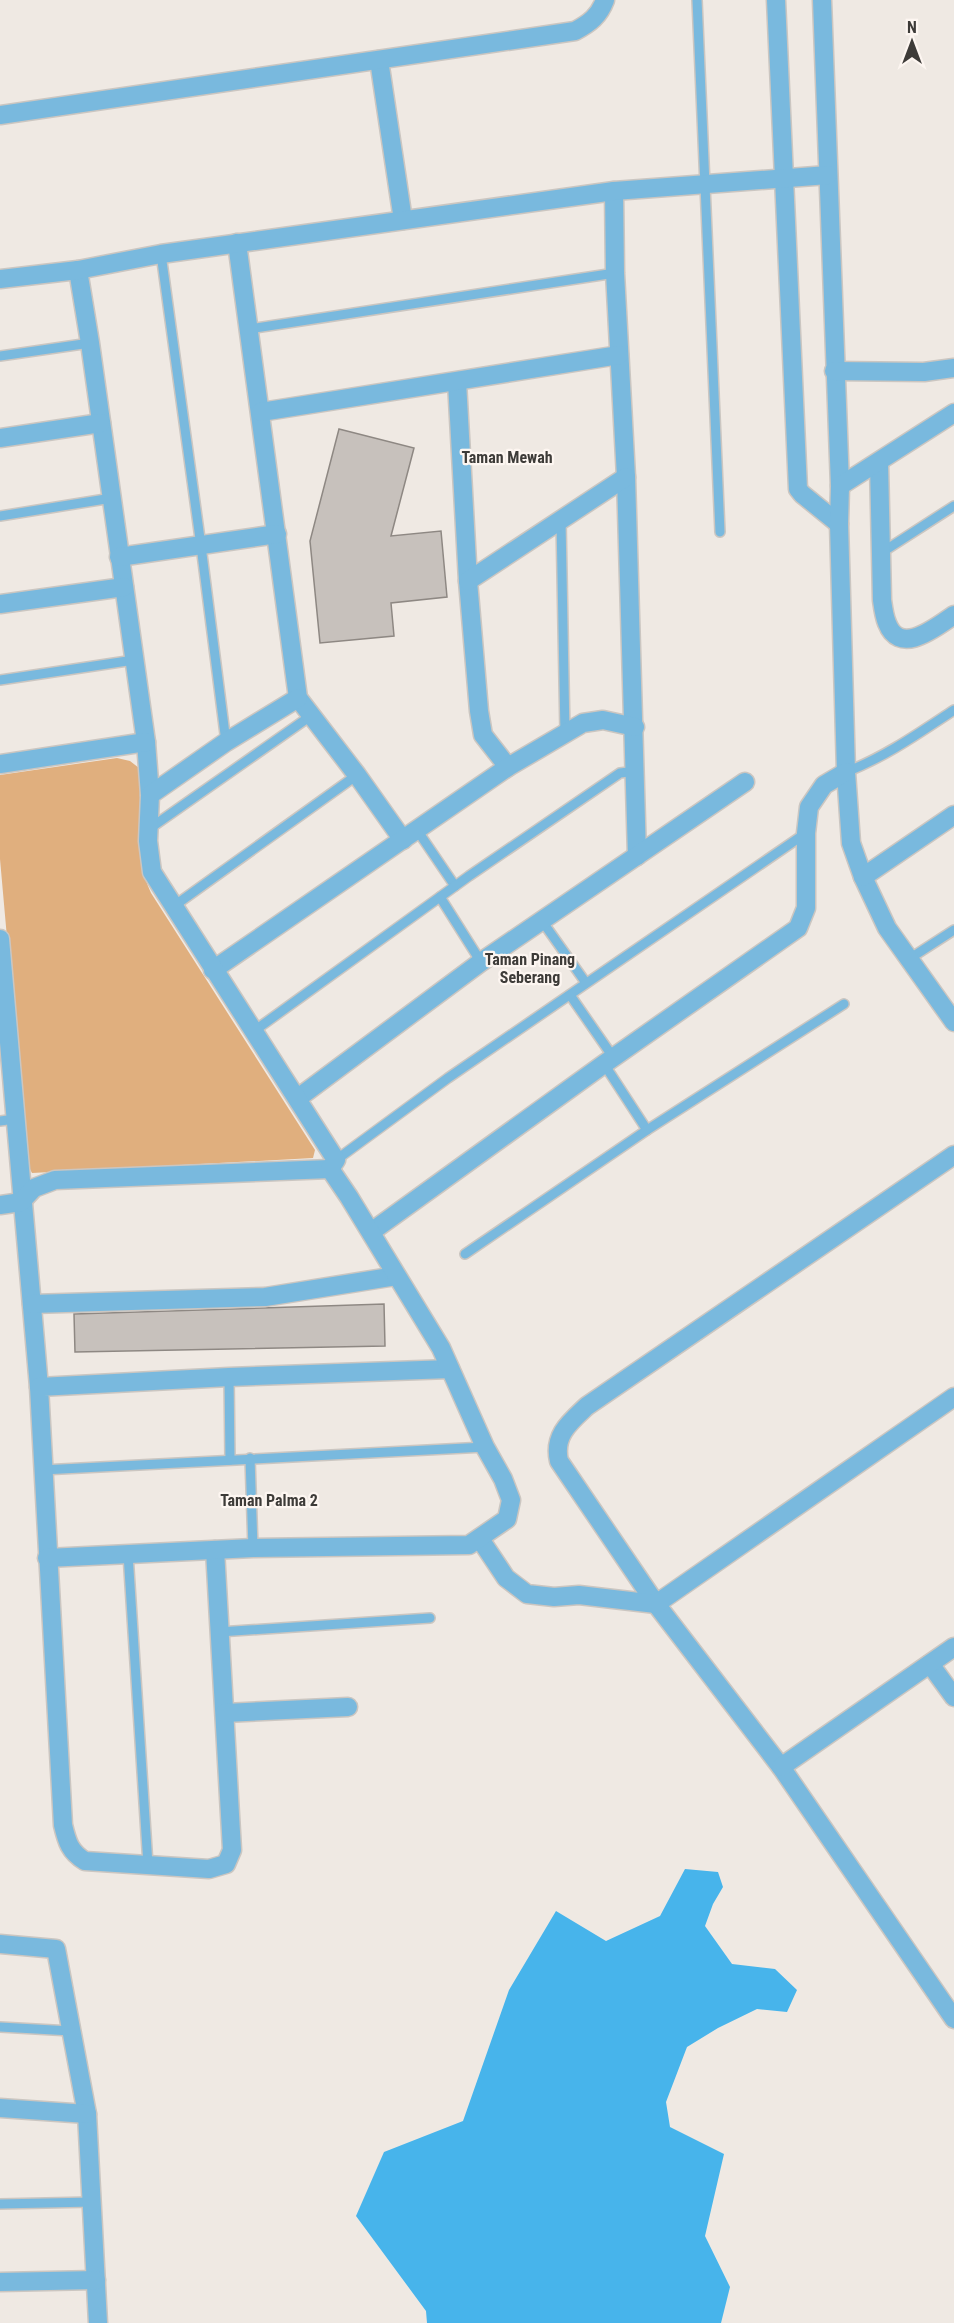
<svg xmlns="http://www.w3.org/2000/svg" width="954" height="2323" font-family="'Roboto Condensed',sans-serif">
<rect width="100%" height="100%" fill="#efe9e3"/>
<path fill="#e0af7e" d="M 117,758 L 130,761 L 139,768 C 146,814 130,846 151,893 L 315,1150 L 313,1158 L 32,1173 L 27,1163 L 0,859 L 0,775 Z"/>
<polygon fill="#47b4eb" points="685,1869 718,1872 723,1887 713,1904 705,1926 732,1964 775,1969 797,1990 787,2012 757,2009 718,2028 687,2047 666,2102 670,2127 724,2154 705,2236 730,2287 721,2323 427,2323 426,2311 356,2216 384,2152 463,2121 509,1990 556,1911 606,1941 660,1916"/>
<g fill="#c7c1bc" stroke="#8e8883" stroke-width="1.5">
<polygon points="339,429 414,448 391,536 441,531 447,597 391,603 394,636 320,643 310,541"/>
<polygon points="384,1304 385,1346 75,1352 74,1314"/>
</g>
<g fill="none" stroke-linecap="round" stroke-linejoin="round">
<defs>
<g id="lane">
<polyline points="697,0 720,532"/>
<polyline points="161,254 201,546 226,742"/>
<polyline points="249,329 615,273"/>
<polyline points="0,356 90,343"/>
<polyline points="0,516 112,498"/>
<polyline points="561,521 565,734"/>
<polyline points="881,553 954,506"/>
<polyline points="0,680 134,660"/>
<path d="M 846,772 C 885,757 919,733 954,710"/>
<polyline points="149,829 312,715"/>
<polyline points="417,830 455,886"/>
<polyline points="440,897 481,962"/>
<polyline points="174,906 357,775"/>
<polyline points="542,921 586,983"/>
<polyline points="909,959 954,930"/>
<polyline points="570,995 613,1057"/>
<polyline points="254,1031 469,876 620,773 637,771"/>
<polyline points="604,1064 647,1130"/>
<polyline points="0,1121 15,1119"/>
<polyline points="336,1160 448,1078 806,833"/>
<polyline points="465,1254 647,1130 844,1004"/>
<polyline points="229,1377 230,1460"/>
<polyline points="250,1458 253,1548"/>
<polyline points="42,1470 485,1447"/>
<polyline points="128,1554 148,1865"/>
<polyline points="219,1632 430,1618"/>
<polyline points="0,2027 71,2031"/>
<polyline points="0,2204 92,2202"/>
</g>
<g id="street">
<polyline points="776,0 798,489 802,494 839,524"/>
<polyline points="822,0 840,486 839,524 846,772 851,843 863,877 887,928 954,1022"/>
<polyline points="379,60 403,220"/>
<path d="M 0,115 L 575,31 C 590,23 599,16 605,0"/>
<polyline points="614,191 615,273 626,477 637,856"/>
<polyline points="237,243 298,698 357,775 403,840"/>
<polyline points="78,270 90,343 146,742 150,795"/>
<polyline points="0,279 78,270 161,254 614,191 828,175"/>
<polyline points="834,371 924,372 954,368"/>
<polyline points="457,382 468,581 479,711 483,735 508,767"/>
<polyline points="261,412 619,355"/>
<polyline points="0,438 101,423"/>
<path d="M 879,463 L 882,600 C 883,607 884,616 887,623 C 900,657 936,627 954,615"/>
<polyline points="840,486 954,413"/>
<polyline points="119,557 277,534"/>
<polyline points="468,581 626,477"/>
<polyline points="0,604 124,587"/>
<polyline points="0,764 146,742"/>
<polyline points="863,877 954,815"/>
<polyline points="0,939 39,1387"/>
<polyline points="213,970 508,767 583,723 603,720 635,727"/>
<polyline points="298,1098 481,962 745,782"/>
<path d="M 954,1155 L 587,1406 C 570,1422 553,1435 559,1461 L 656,1604 L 781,1767 L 954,2019"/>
<polyline points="0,1205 21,1202 34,1188 55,1180 330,1169"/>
<polyline points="371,1232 604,1064 798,928 806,908 806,833 809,807 824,785 846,772"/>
<polyline points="32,1304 265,1297 396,1276"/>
<polyline points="480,1539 506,1578 527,1594 554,1597 579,1595 656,1604 954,1397"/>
<path d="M 215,1550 L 232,1850 L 226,1864 L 209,1869 L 85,1861 C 70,1852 67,1842 63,1825 L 39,1387 L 229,1377 L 450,1369"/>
<polyline points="47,1558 253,1548 469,1545 507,1519 511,1500 503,1479 485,1447 441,1348 349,1197 330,1169 336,1160 152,872 148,841 150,795 226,742 298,698"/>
<polyline points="930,1664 954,1697"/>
<polyline points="225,1713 348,1707"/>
<polyline points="781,1767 954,1647"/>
<polyline points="0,1944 56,1949 87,2114 98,2323"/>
<polyline points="0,2108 87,2114"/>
<polyline points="0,2282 96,2280"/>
</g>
</defs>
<use href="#lane" stroke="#cbc6c1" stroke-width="12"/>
<use href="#street" stroke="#cbc6c1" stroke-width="21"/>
<use href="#lane" stroke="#79b9de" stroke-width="9"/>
<use href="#street" stroke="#79b9de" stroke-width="18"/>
</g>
<g text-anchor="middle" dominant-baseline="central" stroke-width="4.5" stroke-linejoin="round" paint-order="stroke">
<g font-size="16" font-weight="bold" fill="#3d3b38" stroke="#fdf6f1">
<text x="507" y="457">Taman Mewah</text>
<text x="530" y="959">Taman Pinang<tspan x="530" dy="18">Seberang</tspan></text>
<text x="269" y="1500">Taman Palma 2</text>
</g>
</g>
<g transform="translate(912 42)" stroke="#fdf6f1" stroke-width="4.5" paint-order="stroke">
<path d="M0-4.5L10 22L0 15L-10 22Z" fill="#3d3b38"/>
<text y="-9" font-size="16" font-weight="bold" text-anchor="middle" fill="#3d3b38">N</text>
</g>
</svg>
